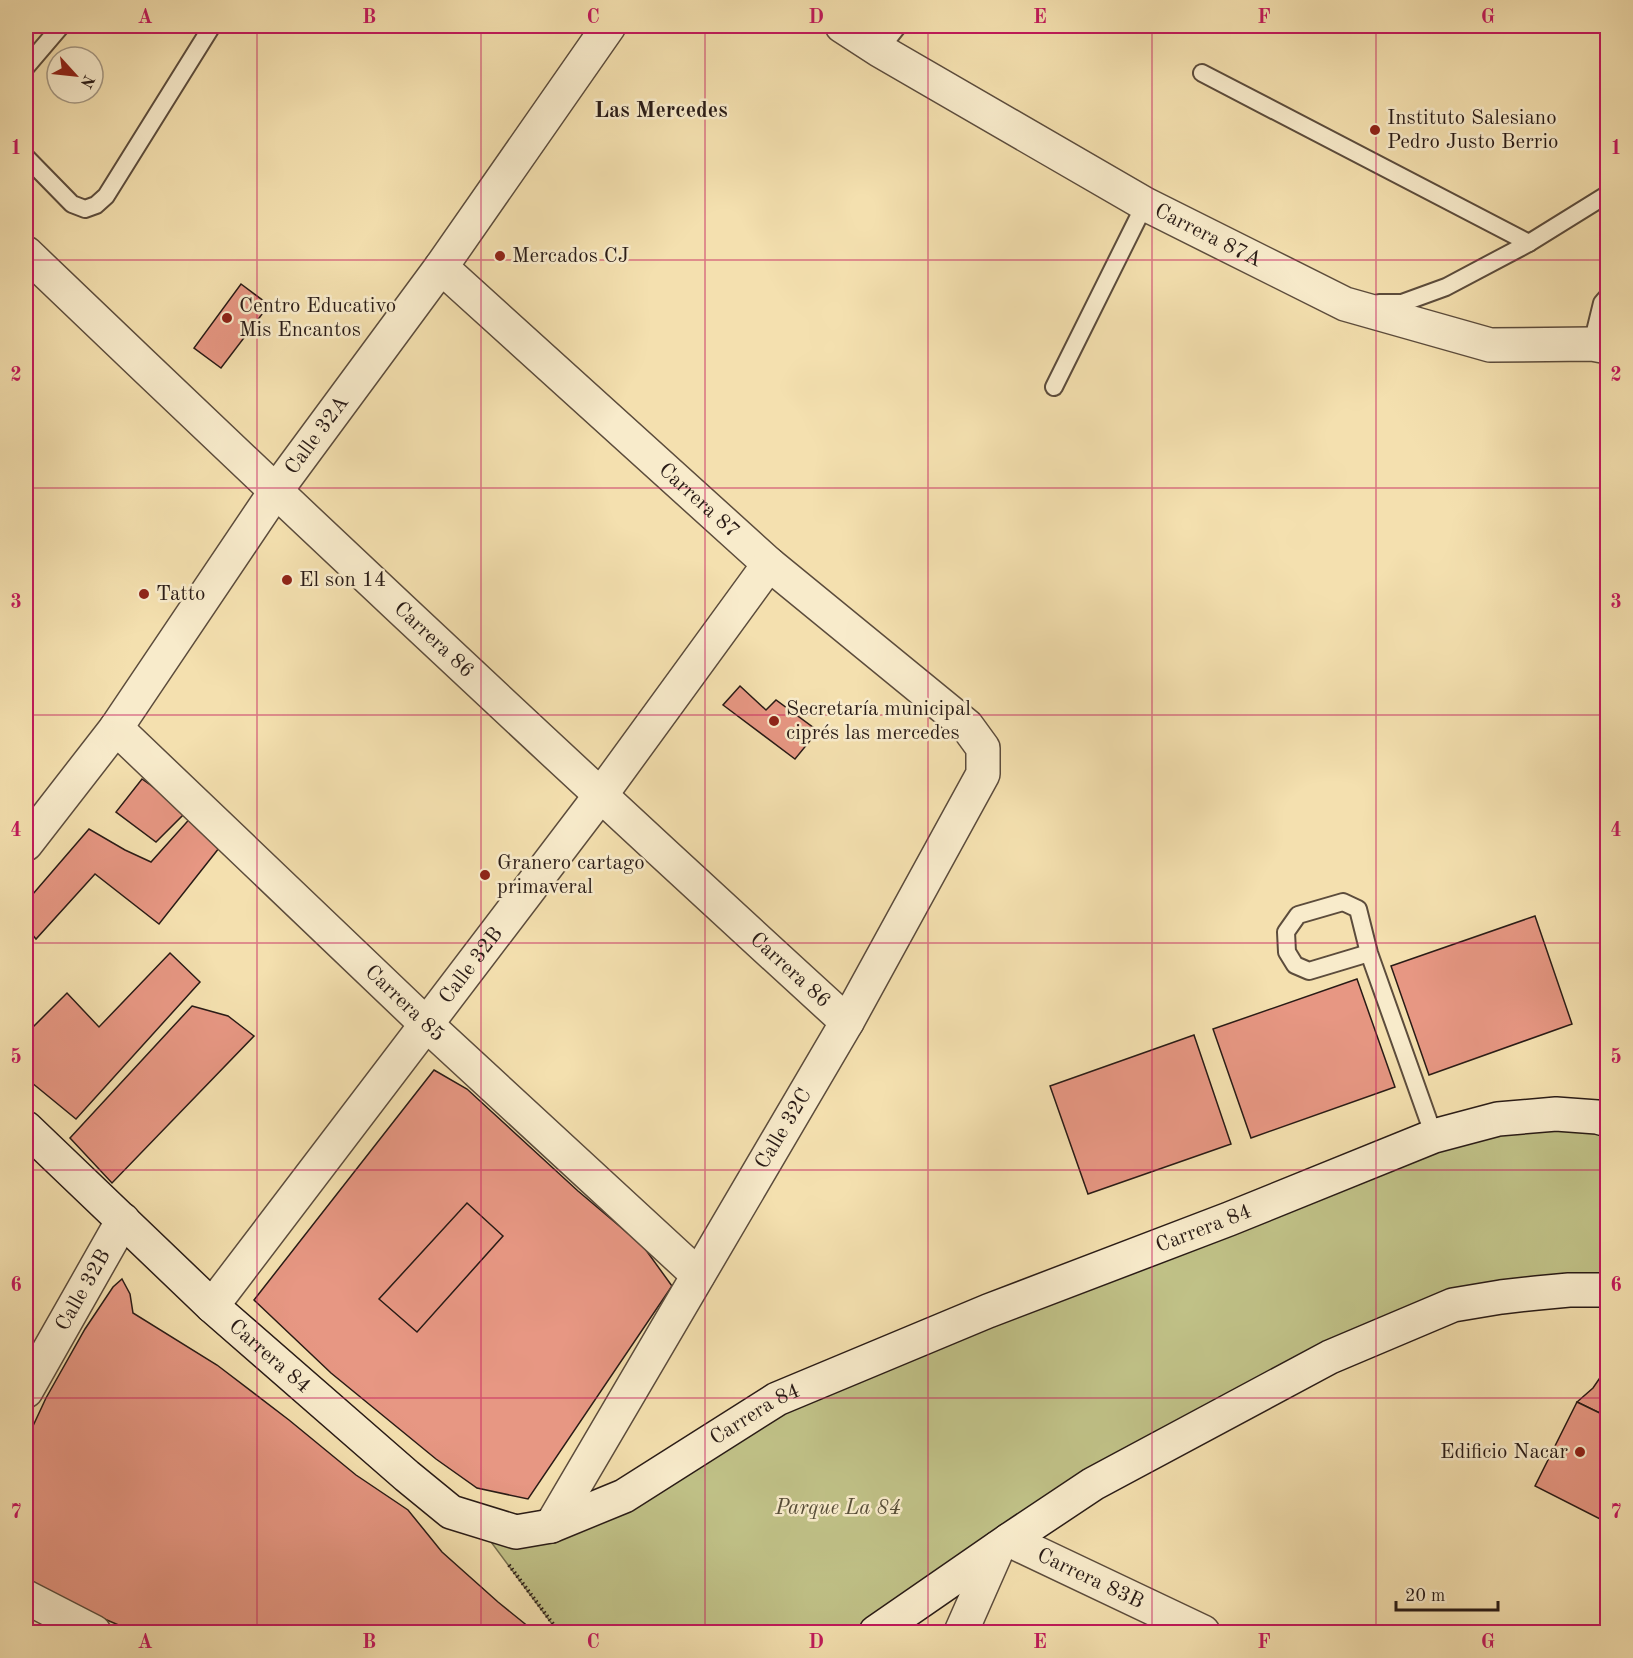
<svg xmlns="http://www.w3.org/2000/svg" width="1633" height="1658" font-family="'Old Standard TT',serif">
<rect width="100%" height="100%" fill="#f4e0af"/>
<filter id="stains"><feTurbulence type="fractalNoise" baseFrequency=".00333" numOctaves="4"/><feColorMatrix values="0 0 0 0 .2 0 0 0 0 .09 0 0 0 0 .02 0 0 0 .5 -.17"/></filter>
<radialGradient id="worn" r=".72"><stop offset=".6" stop-color="#630" stop-opacity="0"/><stop offset="1" stop-color="#630" stop-opacity=".3"/></radialGradient>
<polygon fill="#c0c187" stroke="#746e4e" stroke-width="1.5" points="1607,1126 1607,1292 1453,1305 1093,1484 876,1632 558,1632 474,1519 516,1532 624,1496 777,1399 1434,1136"/>
<g fill="#e79783" stroke="#291b16" stroke-width="1.5">
<polygon points="241,284 269,305 221,368 194,348"/>
<polygon points="740,686 766,710 776,700 818,731 795,759 723,705"/>
<polygon points="142,779 187,811 156,842 116,812"/>
<polygon points="194,814 223,843 159,924 95,874 36,939 26,927 26,902 89,829 125,850 151,862"/>
<polygon points="1535,916 1572,1024 1429,1075 1391,966"/>
<polygon points="170,953 200,982 76,1119 26,1078 26,1034 67,993 99,1027"/>
<polygon points="1357,979 1395,1087 1251,1138 1213,1029"/>
<polygon points="192,1006 228,1016 254,1036 112,1183 70,1138"/>
<polygon points="1194,1035 1231,1144 1088,1194 1050,1086"/>
<polygon points="434,1070 467,1089 578,1191 643,1246 672,1286 528,1499 477,1488 436,1459 331,1373 254,1300"/>
<polygon points="467,1203 503,1236 417,1332 379,1299"/>
<polygon points="122,1279 130,1294 133,1313 217,1365 289,1420 356,1475 408,1510 442,1552 498,1602 535,1632 135,1632 81,1609 26,1583 26,1441 46,1398 85,1329 113,1287"/>
<polygon points="1608,1366 1608,1417 1577,1402 1593,1388"/>
<polygon points="1577,1402 1608,1417 1608,1523 1535,1486"/>
</g>
<g fill="none" stroke-linecap="round" stroke-linejoin="round">
<defs>
<g id="lane">
<polyline points="879,50 898,26"/>
<polyline points="26,67 61,26"/>
<polyline points="1202,73 1529,243"/>
<polyline points="26,157 72,204 85,209 96,205 106,196 212,26"/>
<polyline points="1379,303 1402,303 1446,287 1529,243 1608,194"/>
<polyline points="1592,344 1602,303 1608,296"/>
<polyline points="1054,387 1145,204"/>
<polyline points="1369,953 1309,971 1295,965 1287,952 1286,932 1298,915 1343,902 1358,909 1369,953 1434,1136"/>
</g>
<g id="street">
<path id="s1" d="M 842,26 L 879,50 L 1145,204 L 1345,304 L 1490,345 L 1592,344 L 1608,347"/>
<path id="s2" d="M 26,253 C 297,513 570,769 847,1022"/>
<path id="s3" d="M 441,267 L 769,564 L 967,726 L 983,748 L 983,774 L 847,1022 L 551,1526"/>
<path id="s4" d="M 116,728 L 426,1024 L 698,1275"/>
<path id="s5" d="M 26,844 L 116,728 L 275,492 L 441,267 L 609,26"/>
<path id="s6" d="M 212,1306 L 600,796 L 769,564"/>
<path id="s7" d="M 26,1391 L 123,1220"/>
<path id="s8" d="M 1009,1540 L 1203,1632"/>
<polyline points="26,1597 94,1632"/>
<polyline points="961,1632 998,1548"/>
</g>
<g id="secondary">
<path id="s9" d="M 26,1128 L 212,1306 L 407,1476 L 451,1512 L 516,1532 L 551,1526 L 624,1496 L 777,1399 L 988,1311 L 1229,1219 L 1434,1136 L 1498,1119 L 1556,1114 L 1597,1117 L 1608,1120"/>
<polyline points="876,1632 1009,1540 1093,1484 1330,1357 1453,1305 1501,1297 1537,1293 1569,1290 1608,1290"/>
</g>
</defs>
<use href="#lane" stroke="#5c4c3c" stroke-width="20"/>
<use href="#street" stroke="#5c4c3c" stroke-width="36"/>
<use href="#secondary" stroke="#291b16" stroke-width="36"/>
<polyline stroke="#291b16" stroke-width="4" stroke-dasharray="1.5 3" stroke-linecap="butt" points="509,1565 559,1632"/>
<use href="#lane" stroke="#f8ebcb" stroke-width="16"/>
<use href="#street" stroke="#f8ebcb" stroke-width="33"/>
<use href="#secondary" stroke="#f8ebcb" stroke-width="33"/>
</g>
<path fill="none" stroke="#c2185b" stroke-width="1.5" stroke-opacity="0.55" d="M 257,26 L 257,1632M 481,26 L 481,1632M 705,26 L 705,1632M 928,26 L 928,1632M 1152,26 L 1152,1632M 1376,26 L 1376,1632M 26,260 L 1608,260M 26,488 L 1608,488M 26,715 L 1608,715M 26,943 L 1608,943M 26,1170 L 1608,1170M 26,1398 L 1608,1398"/>
<g fill="#8f2418" stroke="#f8ebcb" stroke-width="2">
<circle cx="1375" cy="130" r="6"/>
<circle cx="500" cy="256" r="6"/>
<circle cx="227" cy="318" r="6"/>
<circle cx="287" cy="580" r="6"/>
<circle cx="144" cy="594" r="6"/>
<circle cx="774" cy="721" r="6"/>
<circle cx="485" cy="875" r="6"/>
<circle cx="1580" cy="1452" r="6"/>
</g>
<g text-anchor="middle" dominant-baseline="central" stroke-width="5" stroke-linejoin="round" paint-order="stroke">
<g font-size="21" fill="#291b16" stroke="#f8ebcb" text-anchor="start">
<text x="1387" y="118">Instituto Salesiano<tspan x="1387" dy="24">Pedro Justo Berrio</tspan></text>
<text x="512" y="256">Mercados CJ</text>
<text x="239" y="306">Centro Educativo<tspan x="239" dy="24">Mis Encantos</tspan></text>
<text x="299" y="580">El son 14</text>
<text x="156" y="594">Tatto</text>
<text x="786" y="709">Secretaría municipal<tspan x="786" dy="24">ciprés las mercedes</tspan></text>
<text x="497" y="863">Granero cartago<tspan x="497" dy="24">primaveral</tspan></text>
<text x="1568" y="1452" text-anchor="end">Edificio Nacar</text>
</g>
<g font-size="21" fill="#291b16" stroke="#f8ebcb">
<text stroke="none"><textPath href="#s1" startOffset="422">Carrera 87A</textPath></text>
<text stroke="none"><textPath href="#s5" startOffset="502">Calle 32A</textPath></text>
<text stroke="none"><textPath href="#s3" startOffset="348">Carrera 87</textPath></text>
<text stroke="none"><textPath href="#s2" startOffset="562">Carrera 86</textPath></text>
<text stroke="none"><textPath href="#s6" startOffset="428">Calle 32B</textPath></text>
<text stroke="none"><textPath href="#s2" startOffset="1048">Carrera 86</textPath></text>
<text stroke="none"><textPath href="#s4" startOffset="399">Carrera 85</textPath></text>
<text transform="translate(784 1129) rotate(-59)">Calle 32C</text>
<text stroke="none"><textPath href="#s9" startOffset="1396">Carrera 84</textPath></text>
<text stroke="none"><textPath href="#s7" startOffset="116">Calle 32B</textPath></text>
<text stroke="none"><textPath href="#s9" startOffset="334">Carrera 84</textPath></text>
<text stroke="none"><textPath href="#s9" startOffset="910">Carrera 84</textPath></text>
<text stroke="none"><textPath href="#s8" startOffset="90">Carrera 83B</textPath></text>
</g>
<g font-size="21" font-style="italic" fill="#564d38" stroke="#f8ebcb">
<text x="838" y="1508">Parque La 84</text>
</g>
<g font-size="22" font-weight="bold" fill="#291b16" stroke="#f8ebcb">
<text x="661" y="111">Las Mercedes</text>
</g>
</g>
<rect width="1633" height="1658" fill="none" stroke="#f4e0af" stroke-width="66"/>
<g transform="translate(75 75) rotate(117)"><circle r="28" fill="#f8ebcb" stroke="#a59883" stroke-width="1.5"/>
<path d="M0-4.5L10 22L0 15L-10 22Z" fill="#8f2418"/>
<text y="-9" font-size="16" font-weight="bold" text-anchor="middle" fill="#291b16">N</text>
</g>
<path d="M1396 1601v9h102v-9" fill="none" stroke="#291b16" stroke-width="3"/>
<text x="1405" y="1601" font-size="18" fill="#291b16" stroke="#f8ebcb" stroke-width="4.5" paint-order="stroke">20 m</text>
<rect x="33" y="33" width="1567" height="1592" fill="none" stroke="#c2185b" stroke-width="2"/>
<g font-size="20" text-anchor="middle" font-weight="bold" fill="#c2185b">
<text x="145" y="23">A</text>
<text x="369" y="23">B</text>
<text x="593" y="23">C</text>
<text x="816" y="23">D</text>
<text x="1040" y="23">E</text>
<text x="1264" y="23">F</text>
<text x="1488" y="23">G</text>
<text x="16" y="154">1</text>
<text x="1616" y="154">1</text>
<text x="16" y="381">2</text>
<text x="1616" y="381">2</text>
<text x="16" y="608">3</text>
<text x="1616" y="608">3</text>
<text x="16" y="836">4</text>
<text x="1616" y="836">4</text>
<text x="16" y="1063">5</text>
<text x="1616" y="1063">5</text>
<text x="16" y="1291">6</text>
<text x="1616" y="1291">6</text>
<text x="16" y="1518">7</text>
<text x="1616" y="1518">7</text>
<text x="145" y="1648">A</text>
<text x="369" y="1648">B</text>
<text x="593" y="1648">C</text>
<text x="816" y="1648">D</text>
<text x="1040" y="1648">E</text>
<text x="1264" y="1648">F</text>
<text x="1488" y="1648">G</text>
</g>
<rect width="100%" height="100%" filter="url(#stains)"/>
<rect width="100%" height="100%" fill="url(#worn)"/>
</svg>
